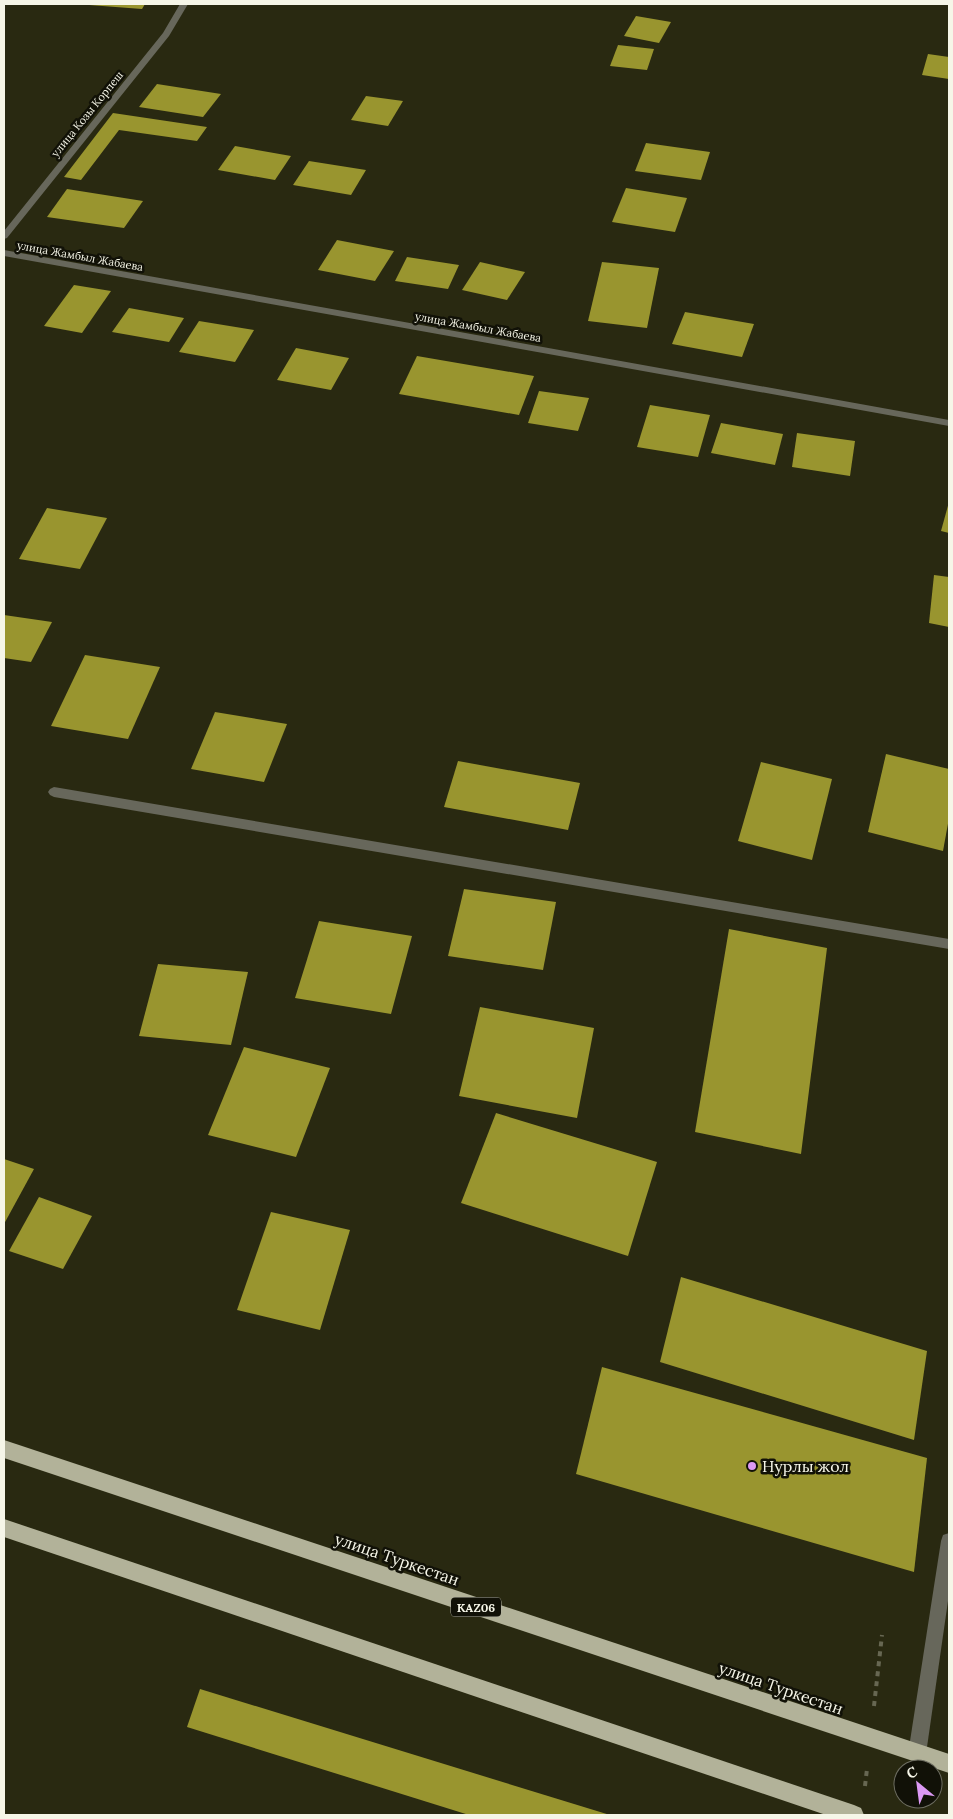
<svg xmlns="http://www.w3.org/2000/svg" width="953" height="1819" font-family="Lora,serif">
<rect width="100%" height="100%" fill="#292911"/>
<g fill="#99952f">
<polygon points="76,4 145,4 142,9"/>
<polygon points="636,16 671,22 659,43 624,36"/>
<polygon points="618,45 654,49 647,70 610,66"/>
<polygon points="928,54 949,57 949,79 922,75"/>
<polygon points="157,84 221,94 203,117 139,107"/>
<polygon points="366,96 403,101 388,126 351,120"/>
<polygon points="113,113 207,127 197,141 119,130 81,180 64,177"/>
<polygon points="646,143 710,152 701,180 635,171"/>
<polygon points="235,146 291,156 275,180 218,170"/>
<polygon points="309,161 366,170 351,195 293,185"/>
<polygon points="626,188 687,198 675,232 612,222"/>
<polygon points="67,189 143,201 124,228 47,217"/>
<polygon points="337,240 394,251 375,281 318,270"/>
<polygon points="407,257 459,265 448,289 395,281"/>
<polygon points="480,262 525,272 507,300 462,290"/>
<polygon points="602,262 659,268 647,328 588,321"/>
<polygon points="74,285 111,291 82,333 44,326"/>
<polygon points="129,308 184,318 169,342 112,332"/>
<polygon points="685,312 754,324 742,357 672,344"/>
<polygon points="199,321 254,330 235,362 179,352"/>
<polygon points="296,348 349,358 331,390 277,380"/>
<polygon points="417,356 534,376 519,415 399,394"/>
<polygon points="539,391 589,398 578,431 528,423"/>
<polygon points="650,405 710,415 698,457 637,447"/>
<polygon points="721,423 783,434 775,465 711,453"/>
<polygon points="797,433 855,441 850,476 792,467"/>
<polygon points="949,502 949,533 941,531"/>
<polygon points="47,508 107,518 80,569 19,559"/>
<polygon points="934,575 949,577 949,627 929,623"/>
<polygon points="4,615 52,622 31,662 4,658"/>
<polygon points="85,655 160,667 128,739 51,726"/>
<polygon points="215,712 287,724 264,782 191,769"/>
<polygon points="886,754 949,769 949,818 943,851 868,832"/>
<polygon points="458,761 580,783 568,830 444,807"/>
<polygon points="761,762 832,779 812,860 738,841"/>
<polygon points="464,889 556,902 543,970 448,956"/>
<polygon points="319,921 412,936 391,1014 295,998"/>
<polygon points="729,929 827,948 801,1154 695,1132"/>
<polygon points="158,964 248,972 231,1045 139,1036"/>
<polygon points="480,1007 594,1028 577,1118 459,1096"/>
<polygon points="244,1047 330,1068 296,1157 208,1135"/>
<polygon points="496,1113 657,1162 628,1256 461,1203"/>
<polygon points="4,1159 34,1169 4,1224"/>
<polygon points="39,1197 92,1216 63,1269 9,1251"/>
<polygon points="271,1212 350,1230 320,1330 237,1310"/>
<polygon points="681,1277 927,1351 914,1440 660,1362"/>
<polygon points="602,1367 927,1458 914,1572 576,1474"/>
<polygon points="200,1689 610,1815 469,1815 187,1727"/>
</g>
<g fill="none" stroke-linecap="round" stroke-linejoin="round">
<g stroke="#676752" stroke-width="4" stroke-dasharray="5 5" stroke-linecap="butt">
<polyline points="874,1706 882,1635"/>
<polyline points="865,1786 867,1769"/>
</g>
<polygon fill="#67675b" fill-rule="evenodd" points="54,787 949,939 949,949 54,797 50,795 48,792 50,789"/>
<g fill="#67675b" fill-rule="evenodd">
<polygon points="180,4 188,4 169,36 7,238 4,239 4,231 163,33"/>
<polygon points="4,250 949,420 949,426 4,256"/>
<polygon points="949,1533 949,1594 926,1754 923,1760 917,1763 911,1760 908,1754 941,1541 943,1535"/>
</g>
<g fill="#b2b299" fill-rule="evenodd">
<polygon points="4,1440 949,1754 949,1773 4,1458"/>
<polygon points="4,1519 854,1805 861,1808 864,1815 826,1815 4,1537"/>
</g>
</g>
<circle fill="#dc99f4" stroke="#111107" stroke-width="2" cx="752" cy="1466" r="5"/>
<g text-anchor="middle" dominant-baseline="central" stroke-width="5" stroke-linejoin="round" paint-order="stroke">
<g font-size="11" fill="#f6f6e8" stroke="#111107">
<text transform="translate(87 114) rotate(-51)">улица Козы Корпеш</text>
<text transform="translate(80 256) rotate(10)">улица Жамбыл Жабаева</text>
<text transform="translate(478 327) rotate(10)">улица Жамбыл Жабаева</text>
</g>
<rect fill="#111107" stroke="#b1b1a4" stroke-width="1" x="451" y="1597.5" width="50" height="19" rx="4"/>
<g font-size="12" font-weight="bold" fill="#f6f6e8">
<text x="476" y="1607">KАZ06</text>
</g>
<g font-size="16" fill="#f6f6e8" stroke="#111107" text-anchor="start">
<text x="762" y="1466">Нурлы жол</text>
</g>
<g font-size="16" fill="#f6f6e8" stroke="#111107">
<text transform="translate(397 1559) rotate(19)">улица Туркестан</text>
<text transform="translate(781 1688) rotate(19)">улица Туркестан</text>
</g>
</g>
<rect width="953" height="1819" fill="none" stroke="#f6f6e8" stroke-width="10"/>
<g transform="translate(918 1784) rotate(331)"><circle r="24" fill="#111107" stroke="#6d6d61"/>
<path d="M0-4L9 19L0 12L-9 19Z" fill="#dc99f4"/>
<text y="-8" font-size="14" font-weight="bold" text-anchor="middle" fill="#f6f6e8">С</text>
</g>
</svg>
